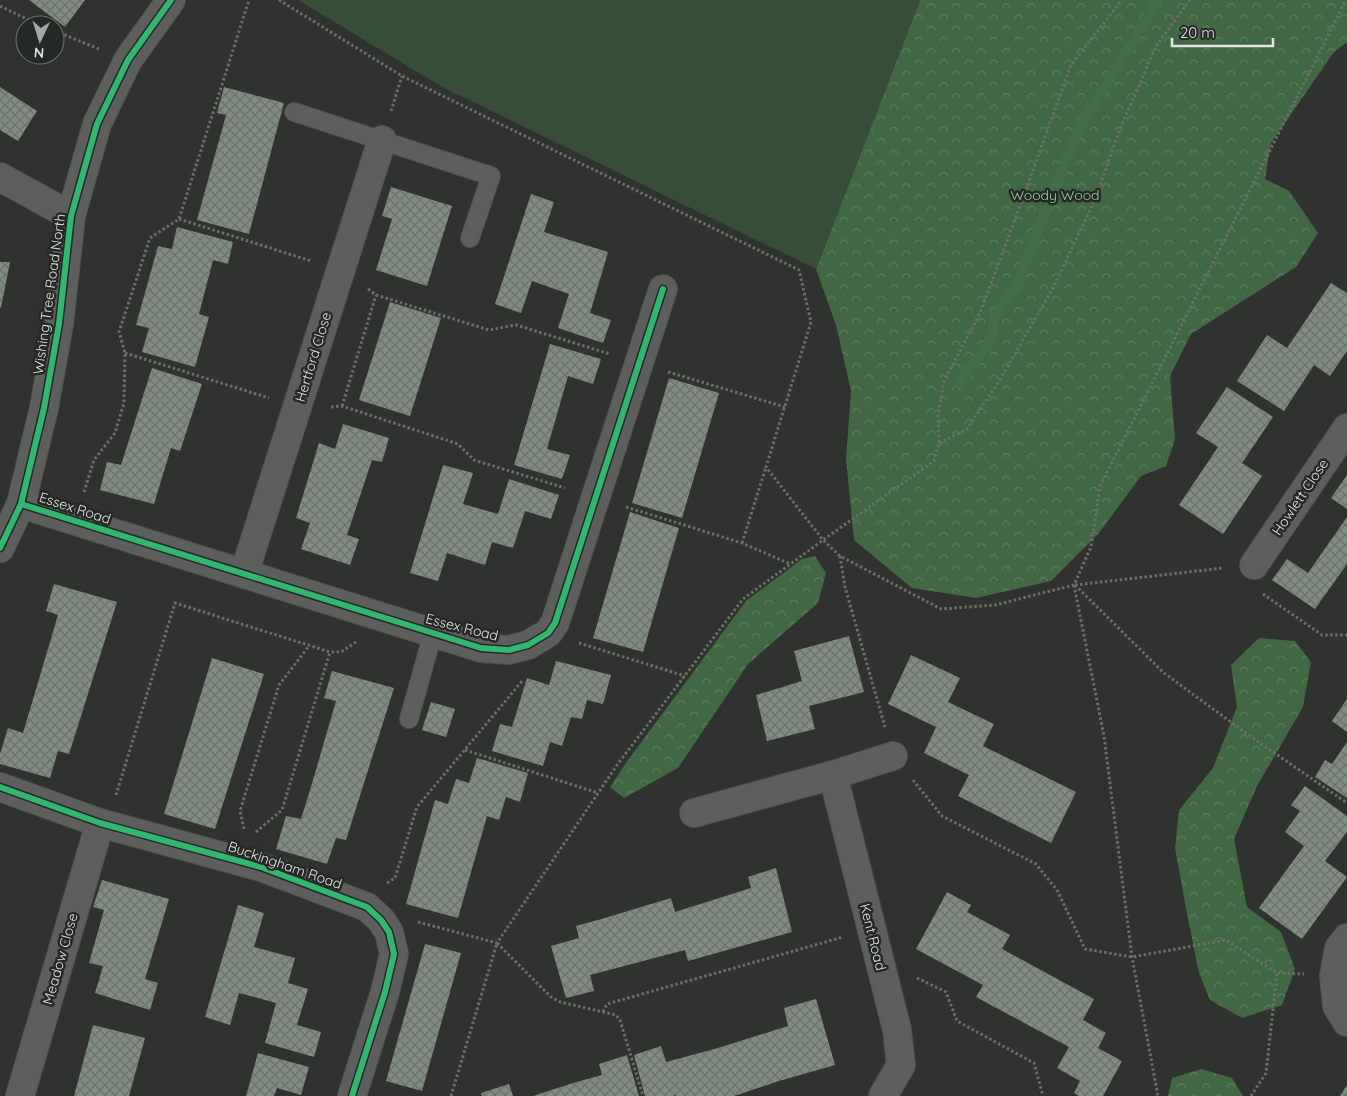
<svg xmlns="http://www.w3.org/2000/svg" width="1347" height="1096" font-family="Quicksand,sans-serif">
<defs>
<pattern id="forest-crowns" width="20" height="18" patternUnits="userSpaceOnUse" patternTransform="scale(1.25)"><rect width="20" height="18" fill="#416842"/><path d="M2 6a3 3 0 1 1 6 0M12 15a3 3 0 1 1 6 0" fill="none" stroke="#5c7d5d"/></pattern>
<pattern id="building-cross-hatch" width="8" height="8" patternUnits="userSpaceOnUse" patternTransform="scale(1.25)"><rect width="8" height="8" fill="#818b81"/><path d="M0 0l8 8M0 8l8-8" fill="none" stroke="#6c726c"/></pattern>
</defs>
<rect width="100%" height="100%" fill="#303230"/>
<g fill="url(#forest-crowns)">
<polygon points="920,0 1347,0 1347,42 1334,52 1271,143 1265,179 1289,191 1318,233 1296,267 1191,334 1170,376 1175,439 1166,466 1141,476 1099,533 1051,581 976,598 912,588 854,540 846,459 851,391 836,325 816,269"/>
<polygon points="815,556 826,573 818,603 748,664 678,768 624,798 610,787 628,760 746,601 802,559"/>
<polygon points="1259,638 1295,641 1311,662 1303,707 1257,786 1234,839 1247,907 1281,932 1295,969 1282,1005 1242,1018 1210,1000 1199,973 1188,919 1175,848 1179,810 1213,768 1237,707 1231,665"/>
<polygon points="1201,1069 1232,1078 1243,1096 1168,1096 1172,1078"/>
</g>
<polygon fill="#364e37" points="298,0 920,0 816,269 442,87"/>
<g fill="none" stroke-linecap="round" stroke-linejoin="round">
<polyline stroke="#446c46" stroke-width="10" points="957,384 990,342 995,315 1015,289 1078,131 1158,0"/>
</g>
<g fill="url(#building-cross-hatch)">
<polygon points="29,0 85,0 65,27"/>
<polygon points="0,87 37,111 18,141 0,130"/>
<polygon points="224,87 284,103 249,234 197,220 226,115 217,113"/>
<polygon points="391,187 452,206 427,286 376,270 392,219 382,216"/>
<polygon points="531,194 554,202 544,232 608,252 590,313 611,320 603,343 558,328 569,294 532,281 521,313 495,304"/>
<polygon points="177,227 233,242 228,264 213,260 199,314 209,317 195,367 142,352 149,328 136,325 158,246 172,249"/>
<polygon points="0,262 10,262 1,308 0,307"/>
<polygon points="1331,283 1347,293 1347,351 1330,376 1314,365 1284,411 1237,381 1267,335 1287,348"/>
<polygon points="390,302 441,318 410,416 359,400"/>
<polygon points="550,344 601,359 593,384 568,376 547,449 570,455 562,479 514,465"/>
<polygon points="152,368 202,384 180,451 171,448 154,504 100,490 107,462 121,465"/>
<polygon points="669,378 719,393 682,518 632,503"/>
<polygon points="1227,387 1273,417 1242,463 1262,476 1223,534 1179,505 1218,447 1196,433"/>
<polygon points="343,424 389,438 382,462 372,460 347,535 359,539 350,565 301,549 310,523 296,518 319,443 335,449"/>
<polygon points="443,465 473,473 463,504 498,514 509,479 559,495 551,519 525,511 513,548 492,542 485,565 447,553 438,581 410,573"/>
<polygon points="1347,475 1347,509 1331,498"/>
<polygon points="630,512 679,528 643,652 593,638"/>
<polygon points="1347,517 1347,564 1315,609 1272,580 1287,559 1308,573"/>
<polygon points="54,584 117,602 69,754 58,751 50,778 0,764 0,754 8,728 23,733 58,615 46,611"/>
<polygon points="849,636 864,692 809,706 815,729 767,741 756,695 802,681 794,651"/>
<polygon points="911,655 960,678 948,702 994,724 983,746 1076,792 1051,843 958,796 969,775 924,753 936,727 888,704"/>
<polygon points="212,658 264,674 215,829 164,814"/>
<polygon points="556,661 611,675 603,704 587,700 582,719 571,717 562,746 550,742 543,766 492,751 500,724 512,727 527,678 549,685"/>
<polygon points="332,671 394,688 346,840 336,838 327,864 276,849 286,816 301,819 311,787 336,701 324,698"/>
<polygon points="1347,699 1347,732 1332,721"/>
<polygon points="431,702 455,709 446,737 422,730"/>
<polygon points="1347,742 1347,798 1315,777 1325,760 1332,764"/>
<polygon points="477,758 528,773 520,802 506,797 499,820 487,816 458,918 406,904 435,800 448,804 456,779 469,783"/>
<polygon points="1305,786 1347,816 1347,832 1325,861 1347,877 1302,939 1259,908 1304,846 1285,832 1300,811 1291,805"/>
<polygon points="776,868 792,932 688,961 685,950 590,975 594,991 566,998 551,946 579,938 576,926 598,920 671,898 675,912 751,888 748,877"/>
<polygon points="102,880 169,899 145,979 158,983 150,1010 95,993 103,966 89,963 104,910 93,907"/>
<polygon points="947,892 971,905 967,912 1010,935 1002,949 1094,999 1083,1020 1106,1033 1098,1048 1122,1061 1103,1096 1079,1096 1074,1093 1080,1081 1057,1068 1069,1047 976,997 983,985 916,949"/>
<polygon points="238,905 264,913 254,947 295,958 288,983 308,989 297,1025 321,1032 314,1057 265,1043 276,1003 239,993 230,1025 205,1017"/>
<polygon points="425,944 461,953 422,1091 386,1081"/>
<polygon points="816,999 835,1065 779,1081 734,1096 676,1096 676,1095 673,1096 645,1096 634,1055 661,1046 666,1062 718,1048 788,1026 784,1008"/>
<polygon points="93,1025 145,1038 129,1096 74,1096"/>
<polygon points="258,1053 309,1067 301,1095 277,1088 274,1096 246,1096"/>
<polygon points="627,1055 639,1096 533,1096 573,1083 602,1075 599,1064"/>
<polygon points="509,1084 513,1096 482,1096 481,1093"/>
<polygon points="1347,1085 1347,1096 1340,1096"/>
</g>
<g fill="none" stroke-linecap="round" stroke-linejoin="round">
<defs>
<g id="service">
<polyline points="294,112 491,176 470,238"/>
<polyline points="409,719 433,633"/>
</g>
<g id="minor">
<polyline points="0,177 71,216"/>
<polyline points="21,504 481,648 509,650 528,645 548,633 555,623 663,289"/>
<polyline points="0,548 21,504 44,408 59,324 71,216 97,124 128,60 171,0"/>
<polyline points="1254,565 1347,428"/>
<polyline points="244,574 382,140"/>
<polyline points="833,775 897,1030 901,1065 883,1096"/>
<polyline points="0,787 100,823 261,867 367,907 381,920 389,932 394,954 385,992 352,1096"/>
<polyline points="694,813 833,775 893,756"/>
<polyline points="1347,938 1339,948 1334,976 1337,1006 1347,1022"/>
<polyline points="20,1096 100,823"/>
</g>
</defs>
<use href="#service" stroke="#4d4f4d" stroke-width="20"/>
<use href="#minor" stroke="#4d4f4d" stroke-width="30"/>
<g stroke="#6c6e6c" stroke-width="3" stroke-dasharray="2.5 2.5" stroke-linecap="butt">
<polyline points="279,0 402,76 799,270 811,322 766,467 823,540 934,461 939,443 938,415 944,381 980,313 1021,203 1071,65 1122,0"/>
<polyline points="0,6 39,25"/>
<polyline points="55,31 99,49"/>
<polyline points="391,111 402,76"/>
<polyline points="179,219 311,261"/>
<polyline points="368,289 376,295 489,330 516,325 610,354"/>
<polyline points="125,353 269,398"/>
<polyline points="668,372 785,407"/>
<polyline points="342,406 376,295"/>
<polyline points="331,407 342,406 458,444 474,460 565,488"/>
<polyline points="939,443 966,430 998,383 1053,288 1093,204 1122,124 1156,46 1190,0"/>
<polyline points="84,492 94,460 115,433 124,403 125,353 119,332 150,238 179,219 249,0"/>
<polyline points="626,507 742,543 790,564"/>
<polyline points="742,543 766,467"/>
<polyline points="840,556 845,587 885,727"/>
<polyline points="1074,585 1104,736 1132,957 1158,1096"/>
<polyline points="1075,585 1164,673 1250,736 1347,803"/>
<polyline points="1075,585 1223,568"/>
<polyline points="1263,594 1322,635 1347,635"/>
<polyline points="579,643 685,676"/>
<polyline points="465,750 598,793"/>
<polyline points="913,780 942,816 1036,864 1057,890 1085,949 1132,957 1226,940 1277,973 1304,974"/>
<polyline points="116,795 175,603 330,652 341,652 356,642"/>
<polyline points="244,829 240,811 279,685 309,646"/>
<polyline points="256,832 282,810 330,652"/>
<polyline points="387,883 395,878 417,807 523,680"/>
<polyline points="418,922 497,943 617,765 743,599 823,540 840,556 941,609 995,605 1074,585 1091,547 1100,486 1346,0"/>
<polyline points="917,978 946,992 957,1021 1034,1063 1043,1096"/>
<polyline points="603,1012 607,1004 843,937"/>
<polyline points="451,1096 497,943 551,997 560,1002 616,1015 620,1020 643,1096"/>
<polyline points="1251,1096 1266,1073 1277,973"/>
</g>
<use href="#service" stroke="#5d5f5d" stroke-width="18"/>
<use href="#minor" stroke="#5d5f5d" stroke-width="28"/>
<defs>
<g id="cycleway">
<polyline points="21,504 481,648 509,650 528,645 548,633 555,623 663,289"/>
<polyline points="0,548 21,504 44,408 59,324 71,216 97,124 128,60 171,0"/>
<polyline points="0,787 100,823 261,867 367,907 381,920 389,932 394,954 385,992 352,1096"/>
</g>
</defs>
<use href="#cycleway" stroke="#252925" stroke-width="9"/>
<use href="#cycleway" stroke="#33b770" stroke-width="6"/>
</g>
<g text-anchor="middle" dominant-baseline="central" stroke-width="5" stroke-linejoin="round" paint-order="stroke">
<g font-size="14" fill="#90d292" stroke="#252925">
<text x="1055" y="195">Woody Wood</text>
</g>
<g font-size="14" fill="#e1e4e1" stroke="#252925">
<text transform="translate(49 294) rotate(-82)">Wishing Tree Road North</text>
<text transform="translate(313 357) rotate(-73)">Hertford Close</text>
<text transform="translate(1300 497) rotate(-56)">Howlett Close</text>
<text transform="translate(75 508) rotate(18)">Essex Road</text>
<text transform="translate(462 627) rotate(14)">Essex Road</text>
<text transform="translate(285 865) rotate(19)">Buckingham Road</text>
<text transform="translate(873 937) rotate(76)">Kent Road</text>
<text transform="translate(60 959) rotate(-74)">Meadow Close</text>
</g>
</g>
<g transform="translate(40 40) rotate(184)"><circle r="24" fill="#252925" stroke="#707470"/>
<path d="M0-4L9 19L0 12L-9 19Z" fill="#a3a6a3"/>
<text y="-8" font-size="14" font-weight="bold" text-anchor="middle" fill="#e1e4e1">N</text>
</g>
<path d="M1172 38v8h101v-8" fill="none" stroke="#e1e4e1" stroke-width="2.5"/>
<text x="1180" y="38" font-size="15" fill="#e1e4e1" stroke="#252925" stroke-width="4" paint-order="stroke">20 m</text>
</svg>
